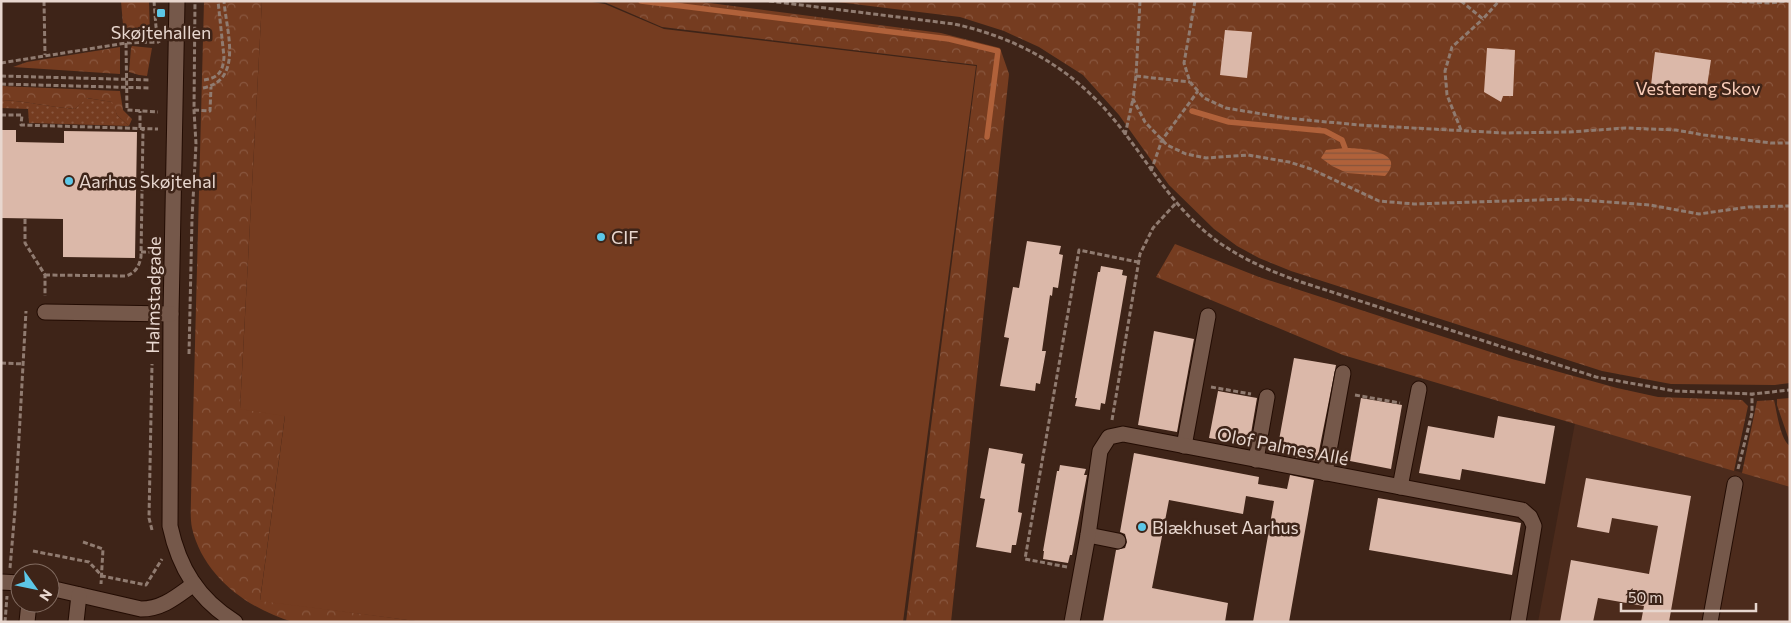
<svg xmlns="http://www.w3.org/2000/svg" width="1791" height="623" font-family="Commissioner,sans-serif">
<defs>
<pattern id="grass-dots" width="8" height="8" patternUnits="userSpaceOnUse" patternTransform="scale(1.25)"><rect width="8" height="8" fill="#753c20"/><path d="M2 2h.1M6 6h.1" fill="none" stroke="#89573f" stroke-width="1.8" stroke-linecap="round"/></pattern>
<pattern id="forest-crowns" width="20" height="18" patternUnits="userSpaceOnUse" patternTransform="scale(1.25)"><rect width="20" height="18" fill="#753c20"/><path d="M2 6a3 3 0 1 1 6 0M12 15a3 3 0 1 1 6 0" fill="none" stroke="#89573f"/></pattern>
<pattern id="water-rules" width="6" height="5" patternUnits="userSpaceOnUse" patternTransform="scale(1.25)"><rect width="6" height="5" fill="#b0613a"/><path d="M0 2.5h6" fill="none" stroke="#86543c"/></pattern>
</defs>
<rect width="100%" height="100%" fill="#3e2418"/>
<polygon fill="#4c2b1c" points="1575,423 1790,487 1789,622 1538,622"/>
<path fill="url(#grass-dots)" d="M 86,98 L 113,102 L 117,115 L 129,126 L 29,123 L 28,109 L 1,108 L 1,100 C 26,101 50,107 75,109 Z"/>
<g fill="url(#forest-crowns)">
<polygon points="121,1 149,1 150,37 124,37"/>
<path d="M 204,1 L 262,1 L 240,408 L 285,415 L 260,600 L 423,622 L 293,622 C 248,609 203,576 192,528 C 190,518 191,507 191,497 Z"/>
<polygon points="602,1 694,1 941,33 1000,48 1009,74 951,622 906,622 977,65 662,27"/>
<polygon points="829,1 1790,1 1790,383 1775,385 1671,384 1602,371 1291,271 1259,258 1237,246 1214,229 1169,185 1119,115 1083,75 1039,47 1004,31 960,17"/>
<polygon points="132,46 152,48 147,76 139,75 129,72 131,48"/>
<polygon points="120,47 120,74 13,67 27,62"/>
<path d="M 1,86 L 120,91 L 123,110 L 132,119 L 129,126 L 117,115 L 112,102 L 87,98 L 75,109 C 50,107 26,101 1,100 Z"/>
<polygon points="1175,244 1259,277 1512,359 1617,388 1658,397 1742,400 1748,406 1734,471 1343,355 1156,277"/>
<polygon points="1790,398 1790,443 1777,405 1777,399"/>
<path d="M 1774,400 C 1777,412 1780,439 1790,446 L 1790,487 L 1742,473 L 1757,401 Z"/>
</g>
<polygon fill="#753c20" points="262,1 586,1 605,4 664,29 976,66 903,622 423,622 260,601 285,416 240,409"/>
<path fill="url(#water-rules)" d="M 1345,148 C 1360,148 1408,151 1385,176 L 1347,173 L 1332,166 L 1321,158 L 1326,150 Z"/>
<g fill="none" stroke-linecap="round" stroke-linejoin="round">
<g stroke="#b0613a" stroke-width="5.5">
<polyline points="641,1 949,39 998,51 987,137"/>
<polyline points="1192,111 1229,122 1325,131 1342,140 1345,148"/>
</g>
</g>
<g fill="#dbb8a9">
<polygon points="1225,30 1252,32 1247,78 1220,75"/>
<polygon points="1487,48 1515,50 1513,96 1503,96 1501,102 1484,92"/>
<polygon points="1655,52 1711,60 1706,93 1651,85"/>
<polygon points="1,130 16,130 16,142 64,143 64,131 137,132 135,258 63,257 63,219 1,218"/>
<polygon points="1027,241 1061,246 1059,254 1063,255 1058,288 1053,287 1052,296 1050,295 1042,351 1046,351 1040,384 1036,383 1035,391 1000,386 1009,338 1004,337 1013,287 1019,288"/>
<polygon points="1101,266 1123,270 1122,275 1127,276 1105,404 1101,403 1100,410 1075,406 1077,398 1075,398 1098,272 1100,272"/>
<polygon points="1154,331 1194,339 1177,432 1138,425"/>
<polygon points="1294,358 1336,365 1317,461 1294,457 1294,454 1277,451"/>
<polygon points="1218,391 1257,398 1249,445 1209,438"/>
<polygon points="1361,398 1402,405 1391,469 1350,461"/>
<polygon points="1498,416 1555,426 1545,484 1462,469 1460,480 1419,473 1428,426 1494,438"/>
<polygon points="989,448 1023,454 1021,463 1025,464 1018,512 1022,513 1016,545 1012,545 1011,553 976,547 985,499 980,498"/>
<polygon points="1134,453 1259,477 1258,484 1287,489 1290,475 1314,480 1289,622 1253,622 1274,501 1246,496 1243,514 1169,500 1152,588 1228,603 1225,622 1103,622 1116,550 1125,548 1127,542 1125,534 1120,532"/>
<polygon points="1060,465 1086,469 1084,475 1087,475 1072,555 1070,555 1068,563 1043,559 1044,551 1043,551 1057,471 1059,471"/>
<polygon points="1586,478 1691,496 1669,622 1641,622 1644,606 1598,598 1593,622 1560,622 1571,560 1649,574 1658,526 1612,518 1609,533 1577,527"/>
<polygon points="1378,498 1521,523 1512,575 1369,550"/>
</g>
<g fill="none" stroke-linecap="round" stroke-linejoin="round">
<defs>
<g id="minor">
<path d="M 177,1 L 171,314 L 170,526 C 179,568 198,599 235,622"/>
<polyline points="45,312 171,314"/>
<polyline points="1184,446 1208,316"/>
<polyline points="1256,460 1267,397"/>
<polyline points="1325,473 1343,373"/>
<polyline points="1400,487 1419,389"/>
<polyline points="1088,535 1118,541"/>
<polyline points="1,582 20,583"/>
<path d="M 50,588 L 141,609 C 163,609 177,596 194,584"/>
<polyline points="27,622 29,603"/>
<polyline points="76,622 79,595"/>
<polyline points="1072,622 1088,535 1100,451 1109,437 1123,434 1522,510 1530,517 1534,526 1518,622"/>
<polyline points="1710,622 1735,484"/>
</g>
</defs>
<use href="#minor" stroke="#230c03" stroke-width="17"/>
<g stroke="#907b70" stroke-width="3" stroke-dasharray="5 2.5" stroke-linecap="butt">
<polyline points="44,1 45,55"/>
<polyline points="154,1 156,27 159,43"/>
<path d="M 769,1 L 954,24 C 1015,37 1070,67 1111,116 C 1146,157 1169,204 1213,238 C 1239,258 1270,271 1301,282 L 1596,377 L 1675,391 L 1752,394 L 1790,390"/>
<polyline points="1140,1 1136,76 1133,99 1145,122 1167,145 1186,154 1206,158 1248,155 1289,162 1311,169 1379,201 1414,204 1567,199 1650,205 1699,214 1748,207 1790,206"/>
<polyline points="1195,1 1184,63 1190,82 1204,98 1226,108 1286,118 1359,125 1505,133 1569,132 1626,128 1676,130 1704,135 1771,143 1790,143"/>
<polyline points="1461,1 1483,19 1499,1"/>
<polyline points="1727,1 1770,3 1790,1"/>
<polyline points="126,43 127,110 158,112"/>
<polyline points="1,63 126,43 159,42"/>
<polyline points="1,76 151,80"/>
<polyline points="1136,76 1190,82"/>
<path d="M 204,80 C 218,78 223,72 224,57 L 218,1"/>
<polyline points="1,84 150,88"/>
<path d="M 203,88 C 244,80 226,30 224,1"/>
<polyline points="194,110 210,111 211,87"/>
<polyline points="1,115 22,115 21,125 158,129"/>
<polyline points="140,128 140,111"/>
<polyline points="1461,130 1447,95 1445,71 1452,47 1483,19"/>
<polyline points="1125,135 1133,99"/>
<polyline points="1151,171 1162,140 1198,91"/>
<polyline points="25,219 25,243 45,275 45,296"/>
<polyline points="141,252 155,252"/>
<path d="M 45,275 L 126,276 C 136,273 139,266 141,257 L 143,129"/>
<polyline points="189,354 192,219 196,144 194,110 195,1"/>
<polyline points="1,363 24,364"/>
<polyline points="1211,387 1251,394"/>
<polyline points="1355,395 1400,403"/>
<polyline points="1112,420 1140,254 1153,228 1176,203"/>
<polyline points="1738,469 1752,413 1752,394"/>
<polyline points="152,530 149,518 152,364"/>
<polyline points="83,542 103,549 101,584"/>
<polyline points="33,551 89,562 102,576 146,585 162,559"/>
<polyline points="1067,567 1025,559 1079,250 1138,262"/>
<polyline points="10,568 15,510 26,311"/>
<polyline points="5,622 7,596"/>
</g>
<use href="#minor" stroke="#75584a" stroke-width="15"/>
</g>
<g fill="#5cc7e7" stroke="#3e2418" stroke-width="2">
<rect x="156" y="8" width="10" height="10" rx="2.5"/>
<circle cx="69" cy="181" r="5"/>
<circle cx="601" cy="237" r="5"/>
<circle cx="1142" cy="527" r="5"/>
</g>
<g text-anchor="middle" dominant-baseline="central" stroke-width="5" stroke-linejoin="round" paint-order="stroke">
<g font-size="18" fill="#e8d7cf" stroke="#3e2418" text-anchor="start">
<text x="161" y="32" text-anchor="middle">Skøjtehallen</text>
<text x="79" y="181">Aarhus Skøjtehal</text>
<text x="611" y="237">CIF</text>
<text x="1152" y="527">Blækhuset Aarhus</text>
</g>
<g font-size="18" fill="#f8cbb7" stroke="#3e2418">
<text x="1698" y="88">Vestereng Skov</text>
</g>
<g font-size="18" fill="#e8d7cf" stroke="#3e2418">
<text transform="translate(153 295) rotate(-89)">Halmstadgade</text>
<text transform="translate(1283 446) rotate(11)">Olof Palmes Allé</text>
</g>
</g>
<rect width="1791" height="623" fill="none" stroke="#e8d7cf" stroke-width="5"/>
<g transform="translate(35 588) rotate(123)"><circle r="24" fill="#3e2418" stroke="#826c61"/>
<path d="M0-4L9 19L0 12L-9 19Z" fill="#5cc7e7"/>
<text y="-8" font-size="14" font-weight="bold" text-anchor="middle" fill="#e8d7cf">N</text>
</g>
<path d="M1621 603v8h135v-8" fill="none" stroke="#e8d7cf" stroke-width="2.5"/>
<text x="1628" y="603" font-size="15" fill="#e8d7cf" stroke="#3e2418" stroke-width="4" paint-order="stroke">50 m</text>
</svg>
